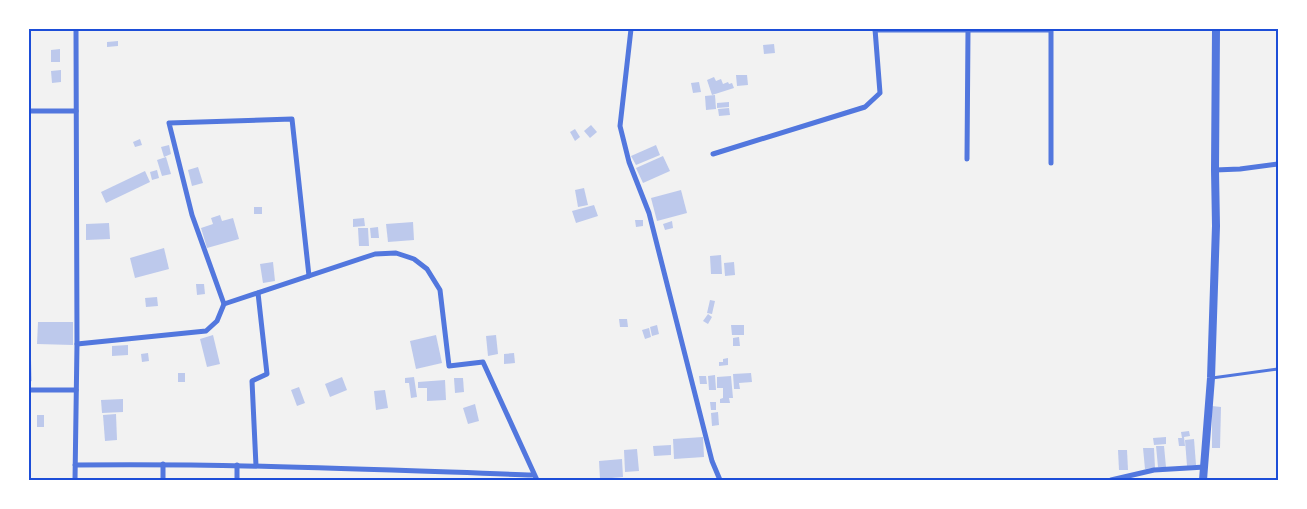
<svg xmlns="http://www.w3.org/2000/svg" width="1307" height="509" font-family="'Asap Condensed',sans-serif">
<rect width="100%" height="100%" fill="#f2f2f2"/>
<g fill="#bdc9ec">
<polygon points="118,41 118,46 107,47 107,42"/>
<polygon points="774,44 775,53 764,54 763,45"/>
<polygon points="60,49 60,62 51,62 51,50"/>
<polygon points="61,70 61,82 52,83 51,71"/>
<polygon points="736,75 747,75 748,85 737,86"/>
<polygon points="714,77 716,81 721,79 723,84 728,82 729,84 732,83 734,88 712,95 707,80"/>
<polygon points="699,82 701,92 693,93 691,83"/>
<polygon points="715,95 716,109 706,110 705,96"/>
<polygon points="729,102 729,107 717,108 717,103"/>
<polygon points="729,108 730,115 719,116 718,109"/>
<polygon points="591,125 597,132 590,138 584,131"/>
<polygon points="575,129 580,137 575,141 570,132"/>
<polygon points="140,139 142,145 135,147 133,142"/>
<polygon points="169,145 171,154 164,157 161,147"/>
<polygon points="656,145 660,155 636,165 631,156"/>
<polygon points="663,156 670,171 643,183 636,168"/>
<polygon points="166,157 171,174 162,176 157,160"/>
<polygon points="198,167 203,183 192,186 188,170"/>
<polygon points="157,170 159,178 152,180 150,172"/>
<polygon points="145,171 150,182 106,203 101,192"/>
<polygon points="584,188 588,205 578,207 575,190"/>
<polygon points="681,190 687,213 657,221 651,198"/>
<polygon points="594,205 598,216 576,223 572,211"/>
<rect x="254" y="207" width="8" height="7"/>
<polygon points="220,215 222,221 233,218 239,239 207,248 201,228 213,224 211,218"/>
<polygon points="364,218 365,226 353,227 353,219"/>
<polygon points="635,220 643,220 643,226 636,227"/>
<polygon points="672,221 673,228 665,230 663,224"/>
<polygon points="413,222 414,240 388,242 386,224"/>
<polygon points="109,223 110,239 86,240 86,224"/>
<polygon points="378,227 379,238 371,238 370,228"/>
<polygon points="358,228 368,228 369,246 359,246"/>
<polygon points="164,248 169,269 135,278 130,258"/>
<polygon points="721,255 722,274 711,274 710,256"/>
<polygon points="273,262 275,281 263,283 260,264"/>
<polygon points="734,262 735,275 725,276 724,263"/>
<polygon points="196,284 204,284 205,294 197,295"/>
<polygon points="157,297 158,306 146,307 145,298"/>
<polygon points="710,300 715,301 712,314 707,313"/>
<polygon points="708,314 712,317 708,324 703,321"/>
<polygon points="619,319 627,319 628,327 620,327"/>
<polygon points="38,322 73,322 73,345 37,344"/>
<polygon points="657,325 659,334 652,336 650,327"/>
<polygon points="731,325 744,325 744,335 732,335"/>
<polygon points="649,328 651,337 645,339 642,330"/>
<polygon points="213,335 220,364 207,367 200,339"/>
<polygon points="436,335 442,363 416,369 410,341"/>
<polygon points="496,335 498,354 488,356 486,336"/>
<polygon points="739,337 740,346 733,346 733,338"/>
<polygon points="128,345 128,355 112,356 112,346"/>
<polygon points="148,353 149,361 142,362 141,354"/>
<polygon points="514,353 515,363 504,364 504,354"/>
<polygon points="728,358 728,365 719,366 719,362 723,362 723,359"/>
<polygon points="29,360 31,360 32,381 29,382"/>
<rect x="178" y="373" width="7" height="9"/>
<polygon points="751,373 752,382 739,383 740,389 734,389 733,374"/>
<polygon points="715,375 716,390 709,390 708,376"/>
<polygon points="699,376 706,376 707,384 700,384"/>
<polygon points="731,376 733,398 729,398 730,403 720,403 720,399 723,398 723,388 717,388 717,377"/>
<polygon points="342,377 347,390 330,397 325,384"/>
<polygon points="414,377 417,397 411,398 409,383 405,383 405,378"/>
<polygon points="454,378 463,378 464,392 455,393"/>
<polygon points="445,380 446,400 427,401 427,388 418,388 418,382"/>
<polygon points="299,387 305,403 297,406 291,390"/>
<polygon points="385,390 388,408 376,410 374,391"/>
<polygon points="123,399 123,412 102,413 101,400"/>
<polygon points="710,402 716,402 716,410 711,410"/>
<polygon points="475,404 479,421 468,424 463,408"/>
<polygon points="1212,406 1221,407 1220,448 1212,448"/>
<polygon points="718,412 719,425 712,426 711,413"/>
<polygon points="116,414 117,440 105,441 103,415"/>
<rect x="37" y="415" width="7" height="12"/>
<polygon points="1189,431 1190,436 1184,437 1185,446 1179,446 1178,438 1182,438 1181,432"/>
<polygon points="703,437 704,457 674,459 673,439"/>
<polygon points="1166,437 1166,444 1154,445 1153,438"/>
<polygon points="1194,439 1196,465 1187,466 1185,440"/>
<polygon points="671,445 671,455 654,456 653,446"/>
<polygon points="1156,446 1164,446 1166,467 1158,467"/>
<polygon points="1143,448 1154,448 1155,468 1145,469"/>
<polygon points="637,449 639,471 625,472 624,450"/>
<polygon points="1118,450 1127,450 1128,470 1119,470"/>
<polygon points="622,459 623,477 600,479 599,461"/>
</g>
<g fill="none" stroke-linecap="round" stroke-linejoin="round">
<polyline stroke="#5277de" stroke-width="3" points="1212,378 1278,369"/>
<g stroke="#5277de" stroke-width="5">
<polyline points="631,29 620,126 629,162 649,213 712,461 720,480"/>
<polyline points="875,30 1051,30 1051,163"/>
<polyline points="29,111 76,111"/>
<polyline points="713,154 865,107 880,93 875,29"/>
<polyline points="967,159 968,30"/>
<polyline points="1215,170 1240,169 1278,164"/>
<polyline points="224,304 192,215 169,123 292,119 309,276"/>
<polyline points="77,344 206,331 217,321 224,304 375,254 396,253 414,259 427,269 440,290 449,366 483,362 537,480"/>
<polyline points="29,390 76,390"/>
<path d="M 75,465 C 229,463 381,470 534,475"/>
<polyline points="256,466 252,381 267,374 258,293"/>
<polyline points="75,480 77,344 76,29"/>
<polyline points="163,480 163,464"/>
<polyline points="237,480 237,465"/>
<polyline points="1111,480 1154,470 1205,467"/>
</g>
<polyline stroke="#5277de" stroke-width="8" points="1203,480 1211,378 1216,226 1215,170 1216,29"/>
</g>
<rect width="1307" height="509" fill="none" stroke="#ffffff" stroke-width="60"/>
<rect x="30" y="30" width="1247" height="449" fill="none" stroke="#1d4ed8" stroke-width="2"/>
</svg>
